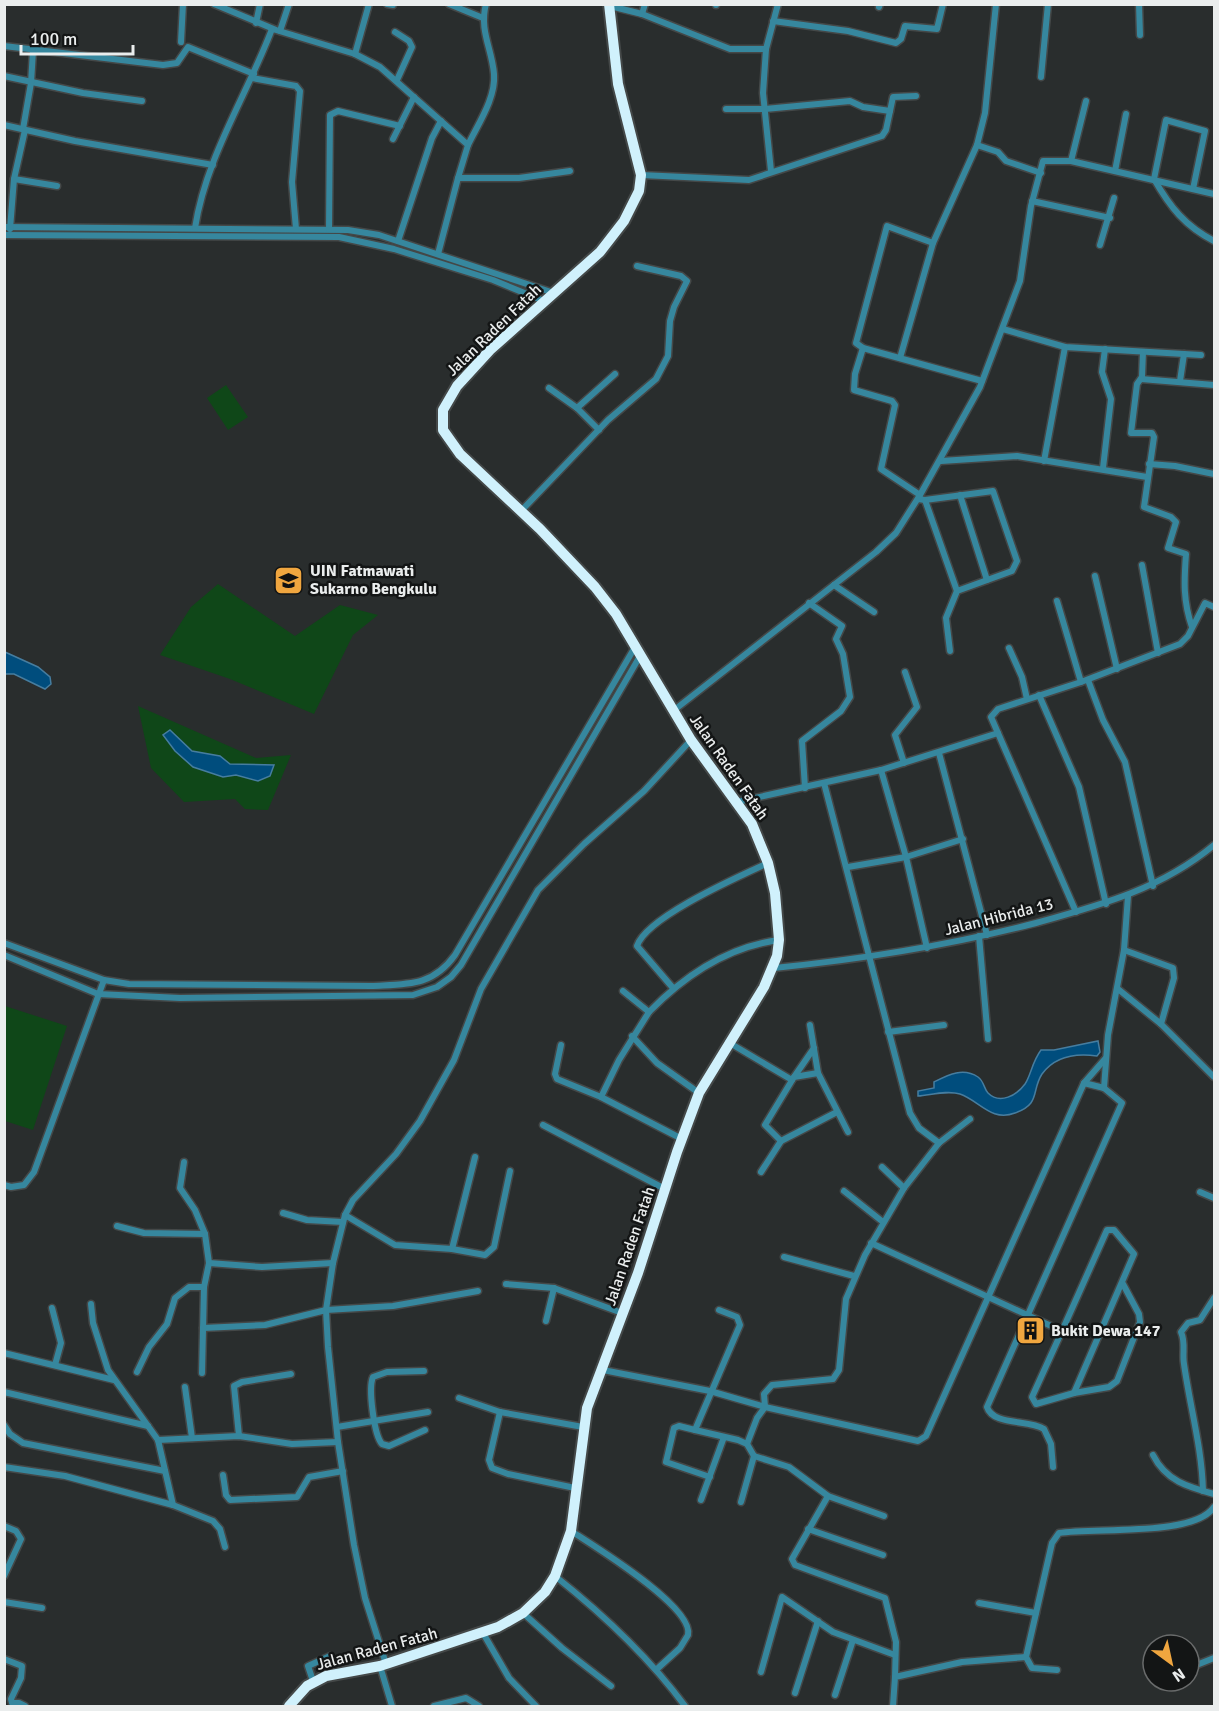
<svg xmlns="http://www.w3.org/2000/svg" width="1219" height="1711" font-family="Signika,sans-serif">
<rect width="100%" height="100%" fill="#292d2d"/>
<g fill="#0f4718">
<polygon points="226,385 248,417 228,430 207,398"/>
<polygon points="218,584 295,636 340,605 378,615 353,635 314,714 230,679 160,655 191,607"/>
<polygon points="138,706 256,758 291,755 268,810 245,809 235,799 184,802 151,768"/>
<polygon points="5,1006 67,1026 33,1130 5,1121"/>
</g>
<g fill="#004d7d" stroke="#467d9f" stroke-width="1.5">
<polygon points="5,652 38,667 50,677 51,684 45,689 14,674 5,674"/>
<polygon points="170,730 192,751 220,756 230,764 274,765 270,776 258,781 236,775 223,777 193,767 175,751 163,735"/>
<path d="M 1098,1041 L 1100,1052 L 1097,1056 C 1076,1053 1055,1056 1042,1074 C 1031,1091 1041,1104 1015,1113 C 991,1122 980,1101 960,1094 C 947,1090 931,1095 918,1096 L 918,1091 L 934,1088 L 934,1082 C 948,1075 963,1067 978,1077 C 984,1081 984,1089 988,1093 C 1000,1105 1017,1095 1025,1084 C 1031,1075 1032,1062 1041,1050 L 1054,1050 Z"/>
</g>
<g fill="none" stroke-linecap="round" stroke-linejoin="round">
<defs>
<g id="street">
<polyline points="214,4 276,30 355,54 380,67 468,145 458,178"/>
<polyline points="387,4 393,5"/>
<polyline points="449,4 483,18"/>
<polyline points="1139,4 1140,35"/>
<polyline points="716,5 716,4"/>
<polyline points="610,6 642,14 730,49 766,49"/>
<polyline points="879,7 880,4"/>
<polyline points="642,14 645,4"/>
<polyline points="773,21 848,31 896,43 901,39 905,26 937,29 943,4"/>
<polyline points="256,23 260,4"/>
<polyline points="280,31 289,4"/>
<polyline points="395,32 409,41 412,47 397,80"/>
<polyline points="181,42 183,4"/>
<polyline points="4,46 163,65 177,63 188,47 254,74"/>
<polyline points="355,54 369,4"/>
<polyline points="4,76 83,93 142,101"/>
<polyline points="1041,77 1048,4"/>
<polyline points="252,78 296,86 300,91 292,182 296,229"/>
<polyline points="726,109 765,109 850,101 863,107 890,111"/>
<polyline points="4,125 75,141 213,165"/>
<polyline points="23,129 31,83 33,51"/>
<polyline points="393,139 414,97"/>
<path d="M 468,145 C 478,124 496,98 494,74 C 492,49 479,30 486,4"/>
<polyline points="977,145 998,152 1006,161 1041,173"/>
<polyline points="1071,161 1086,101"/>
<polyline points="771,171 763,93 766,49 778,4"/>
<polyline points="1115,171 1126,114"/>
<polyline points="641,175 749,180 882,136 886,130 893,97 916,96"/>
<polyline points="14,179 57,186"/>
<path d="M 1193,189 L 1205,131 L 1166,120 L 1154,179 C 1170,207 1185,226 1214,241"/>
<polyline points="1032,201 1110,218"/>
<polyline points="4,227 348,230 379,235 554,293"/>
<path d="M 195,228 C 206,157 247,95 272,29"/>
<polyline points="10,229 14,179 25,130"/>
<polyline points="329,229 330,115 338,111 400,126"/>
<polyline points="4,235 339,237 394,249 493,280 544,301"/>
<polyline points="398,241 432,138 441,121"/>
<polyline points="933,243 887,226 856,343 863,348 982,381"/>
<polyline points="1100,245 1114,198"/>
<polyline points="438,254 458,178 519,178 570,171"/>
<polyline points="1003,329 1065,347 1201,355"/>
<polyline points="863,348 855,374 854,390 892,401 895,405 881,469 920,495"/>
<path d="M 1143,352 L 1142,377 L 1137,384 L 1131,433 L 1152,433 L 1154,437 L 1144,507 L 1171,517 L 1176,522 L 1168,548 L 1186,554 C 1184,581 1183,601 1192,627"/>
<polyline points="900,358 933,243 977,145 985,113 996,4"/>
<polyline points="1141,379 1214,385"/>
<polyline points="1180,381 1184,354"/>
<polyline points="549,388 577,408"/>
<polyline points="599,430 577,408 615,374"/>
<polyline points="941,461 1017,456 1147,477"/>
<polyline points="1044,461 1065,347"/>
<polyline points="1149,464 1175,466 1214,474"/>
<polyline points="1103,468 1111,399 1102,372 1105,349"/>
<polyline points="960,495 987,580"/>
<polyline points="918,499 925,500 993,491 1017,561 1012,571 957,591 946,618 950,651"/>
<polyline points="925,500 957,591"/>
<polyline points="521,511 608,420 656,379 668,356 670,321 674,307 687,281 681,276 637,266"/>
<polyline points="1142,565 1158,653"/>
<polyline points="1095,576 1117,669"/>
<polyline points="834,585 874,612"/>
<polyline points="1057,601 1081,682 1180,644 1188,636 1205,603 1214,607"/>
<polyline points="1009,648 1022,677 1027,699"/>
<polyline points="1088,680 1103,720 1125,762 1153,886"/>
<polyline points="1039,695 1079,787 1106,904"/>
<polyline points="673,711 876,552 896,533 920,495 980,387 1020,281 1031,206 1043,161 1071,161 1214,194"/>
<polyline points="939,753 987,935"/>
<polyline points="904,763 895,735 917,707 905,672"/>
<polyline points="881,770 906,857 963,839"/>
<polyline points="824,783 910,1113 919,1128 939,1143"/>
<polyline points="805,788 802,741 841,711 850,697 843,654 836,639 842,626 809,603"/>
<polyline points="737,802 881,770 998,733"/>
<polyline points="848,867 906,857 927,948"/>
<polyline points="1076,912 991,717 998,709 1081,682"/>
<polyline points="979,936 988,1039"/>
<path d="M 4,943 L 104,980 L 129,984 L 371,986 C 407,984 432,987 455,955 L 635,647"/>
<polyline points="1124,950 1173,968 1174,978 1161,1024"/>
<polyline points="4,955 98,994 180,998 413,995 437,987 451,977 461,965 640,656"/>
<path d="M 774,968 C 865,959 947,946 1036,923 C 1101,905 1161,889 1214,845"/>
<path d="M 673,988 L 637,946 C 646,917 740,876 768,863"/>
<polyline points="1118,989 1161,1024 1214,1077"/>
<path d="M 649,1012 C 685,975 727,947 779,940"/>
<polyline points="810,1025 818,1073 848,1132"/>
<polyline points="888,1032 944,1025"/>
<polyline points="632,1036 657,1063 699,1093"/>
<polyline points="728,1042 792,1080"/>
<polyline points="561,1045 555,1074 557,1079 601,1097 682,1139"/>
<polyline points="818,1073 794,1077 765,1125 781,1141 837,1112"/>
<polyline points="794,1077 814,1048"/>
<polyline points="1084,1083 1105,1059"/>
<polyline points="1104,1088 1108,1035 1124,950 1128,896"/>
<polyline points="601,1097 619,1060 649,1012 623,991"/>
<polyline points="543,1125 665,1189"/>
<polyline points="184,1162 180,1188 195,1210 205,1234 209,1263 262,1267 333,1263"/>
<polyline points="882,1167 904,1188"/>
<polyline points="761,1172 781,1141"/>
<polyline points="4,1185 11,1187 24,1185 34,1172 104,980"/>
<polyline points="844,1191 883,1222"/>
<polyline points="1200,1192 1214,1198"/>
<polyline points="283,1213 307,1220 343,1222"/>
<polyline points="345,1215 395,1245 452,1249 485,1255 494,1247 510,1171"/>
<polyline points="117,1226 144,1233 205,1234"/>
<polyline points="871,1243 1062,1331 1107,1230 1114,1230 1134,1254 1074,1393"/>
<polyline points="452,1249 475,1157"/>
<polyline points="784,1257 854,1276"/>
<polyline points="506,1284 554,1288 622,1313"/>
<polyline points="91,1304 93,1323 108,1370 158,1440 173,1505"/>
<polyline points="52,1308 61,1343 55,1365"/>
<polyline points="719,1310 737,1317 740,1325 695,1430 738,1440 747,1444 754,1456 789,1467 828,1496 884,1516"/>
<polyline points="546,1321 554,1288"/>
<polyline points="203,1328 265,1325 326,1310 393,1306 478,1291"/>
<polyline points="1062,1331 1032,1397 1036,1404 1074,1393 1109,1387 1117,1381 1140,1322 1139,1314 1123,1284"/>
<polyline points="4,1353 114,1380"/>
<polyline points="603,1370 710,1391 765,1407 764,1394 772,1385 833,1379 839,1370 846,1299 865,1255 904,1188 939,1143 970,1119"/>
<path d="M 424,1371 L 387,1372 L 373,1377 C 368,1388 374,1435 382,1444 L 389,1446 L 425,1430"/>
<polyline points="137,1372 149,1347 167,1324 175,1298 189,1287 204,1287"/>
<polyline points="202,1373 204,1287 209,1263"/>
<polyline points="185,1387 192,1438"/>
<polyline points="4,1392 148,1426"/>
<polyline points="459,1398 500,1412 583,1427"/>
<polyline points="500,1412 489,1460 492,1468 508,1474 575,1488"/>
<polyline points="4,1425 10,1434 23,1443 165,1471"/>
<polyline points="337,1427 428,1412"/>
<polyline points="695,1430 679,1426 674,1428 666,1462 710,1477"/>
<polyline points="239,1436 234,1386 242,1382 291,1374"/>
<polyline points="158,1440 239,1436 292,1444 338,1442"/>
<path d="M 747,1444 L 757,1418 L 765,1407 L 918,1441 L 926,1436 L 1084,1083 L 1104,1088 L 1122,1103 L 987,1407 C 993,1426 1029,1419 1044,1429 L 1051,1444 L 1053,1467"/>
<path d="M 1153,1455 C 1166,1481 1188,1487 1214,1494"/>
<polyline points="4,1467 65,1476 173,1505 213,1521 220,1529 225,1547"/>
<polyline points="223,1475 226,1495 230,1500 297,1497 309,1477 343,1471"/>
<path d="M 1203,1491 C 1202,1448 1190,1407 1184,1364 C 1182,1353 1186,1343 1181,1332 L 1188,1323 L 1200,1320 L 1214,1298"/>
<polyline points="828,1496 792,1559 795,1565 885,1598 896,1642 895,1677"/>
<polyline points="701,1500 724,1437"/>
<polyline points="741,1502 754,1456"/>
<polyline points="4,1526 16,1531 21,1539 4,1576"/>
<polyline points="808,1529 883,1555"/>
<path d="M 571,1531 C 594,1546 694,1607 688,1635 L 680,1648 L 657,1669"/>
<path d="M 555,1576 C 604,1615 648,1656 685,1706"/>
<polyline points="4,1602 42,1608"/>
<polyline points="979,1603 1036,1613"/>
<polyline points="523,1613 562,1648 611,1686"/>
<polyline points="483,1633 509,1678 536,1706"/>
<polyline points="4,1659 22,1666 21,1678 11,1699 12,1703 19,1703 25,1706"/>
<polyline points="386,1664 365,1598 354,1545 338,1442 328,1347 326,1310 333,1263 345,1215 353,1200 396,1154 420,1121 454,1060 481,989 538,890 584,844 644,791 691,740"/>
<polyline points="380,1666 392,1706"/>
<polyline points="1189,1668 1214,1658"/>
<path d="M 1057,1670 L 1032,1668 L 1026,1657 L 1052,1543 L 1059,1533 C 1095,1527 1194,1537 1214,1507"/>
<polyline points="761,1672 782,1597 833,1632 895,1655"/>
<polyline points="313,1681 308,1666 330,1656"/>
<polyline points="795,1693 818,1621"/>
<polyline points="835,1695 853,1640"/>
<polyline points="434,1706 466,1698 479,1706"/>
<polyline points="893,1706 895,1677 962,1662 1026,1657"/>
</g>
<polyline id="highway" points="289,1706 307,1686 326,1676 380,1666 498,1627 523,1613 545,1592 555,1576 571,1531 587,1408 638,1273 677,1152 699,1093 764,987 777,956 779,940 775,893 768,863 752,824 691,740 616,614 595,587 540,529 460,454 443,430 443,410 457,386 490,350 600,252 624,221 639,191 641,175 618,84 609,4"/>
</defs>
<use href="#street" stroke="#444848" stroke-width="9"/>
<use href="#highway" stroke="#444848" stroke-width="14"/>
<use href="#street" stroke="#36879e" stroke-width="6"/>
<use href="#highway" stroke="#d0f1fc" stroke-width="10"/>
</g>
<defs>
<symbol id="university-square" viewBox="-11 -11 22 22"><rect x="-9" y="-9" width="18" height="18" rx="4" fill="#f0a63f" stroke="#131515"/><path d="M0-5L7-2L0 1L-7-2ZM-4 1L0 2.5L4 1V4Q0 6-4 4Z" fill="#111"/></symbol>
<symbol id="building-square" viewBox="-11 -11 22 22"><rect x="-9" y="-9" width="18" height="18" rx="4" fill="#f0a63f" stroke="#131515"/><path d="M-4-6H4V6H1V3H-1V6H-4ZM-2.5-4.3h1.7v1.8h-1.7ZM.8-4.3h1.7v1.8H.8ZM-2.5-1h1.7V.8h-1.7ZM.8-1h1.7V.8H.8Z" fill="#111"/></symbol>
</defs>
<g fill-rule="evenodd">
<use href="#university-square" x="272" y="564" width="33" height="33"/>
<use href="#building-square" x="1014" y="1314" width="33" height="33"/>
</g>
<g text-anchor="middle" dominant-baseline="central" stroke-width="5" stroke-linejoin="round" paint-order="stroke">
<g font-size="16" fill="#eaeded" stroke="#131515">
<text transform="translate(494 330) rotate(-44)">Jalan Raden Fatah</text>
<text transform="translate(729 767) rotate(55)">Jalan Raden Fatah</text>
<text transform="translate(999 917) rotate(-14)">Jalan Hibrida 13</text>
<text transform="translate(630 1246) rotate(-71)">Jalan Raden Fatah</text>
<text transform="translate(377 1649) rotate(-15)">Jalan Raden Fatah</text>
</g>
<g font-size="16" font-weight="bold" fill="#eaeded" stroke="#131515" text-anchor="start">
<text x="310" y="571">UIN Fatmawati<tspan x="310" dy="18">Sukarno Bengkulu</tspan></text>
<text x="1051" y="1331">Bukit Dewa 147</text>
</g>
</g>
<rect width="1219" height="1711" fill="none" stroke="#eaeded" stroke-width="12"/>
<g transform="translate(1171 1663) rotate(147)"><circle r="28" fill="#131515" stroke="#696b6b" stroke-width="1.5"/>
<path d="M0-4.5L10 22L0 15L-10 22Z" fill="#f0a63f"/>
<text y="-9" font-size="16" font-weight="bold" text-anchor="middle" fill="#eaeded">N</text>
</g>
<path d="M21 45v9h112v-9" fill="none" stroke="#eaeded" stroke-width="3"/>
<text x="30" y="45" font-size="18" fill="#eaeded" stroke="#131515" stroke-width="4.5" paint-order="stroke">100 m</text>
</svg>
